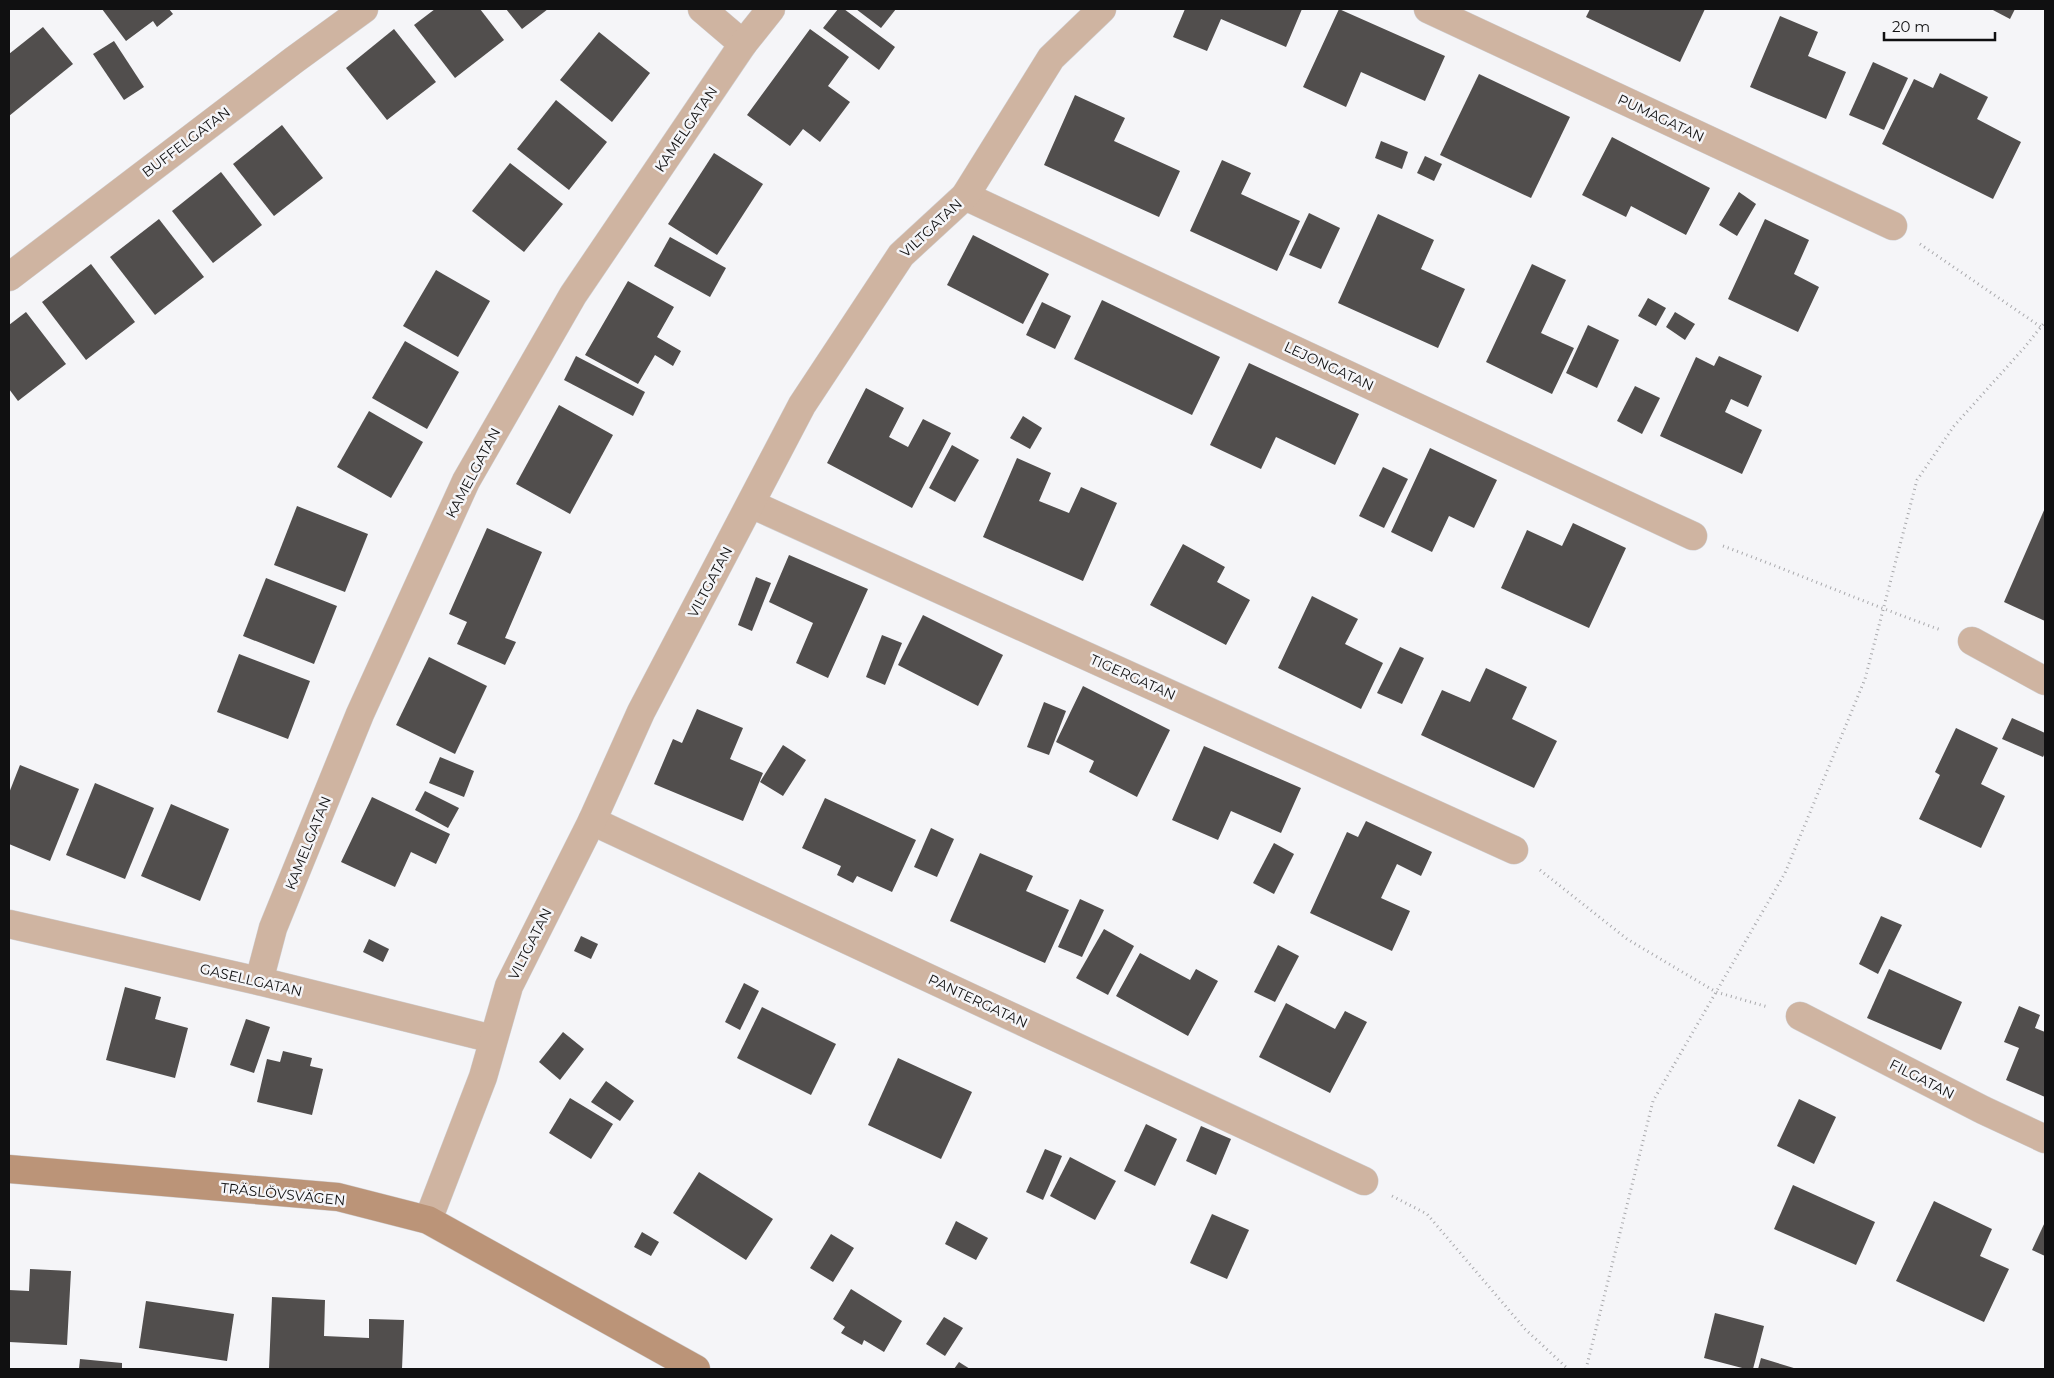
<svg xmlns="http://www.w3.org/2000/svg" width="2054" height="1378" font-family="Montserrat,sans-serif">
<rect width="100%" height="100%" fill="#f5f5f8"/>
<g fill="#514e4d">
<polygon points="102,9 169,9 173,14 157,27 153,21 126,41"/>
<polygon points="435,9 480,9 504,40 455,78 414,25"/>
<polygon points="506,9 548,9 522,29"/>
<polygon points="838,9 844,9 895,47 879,70 823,28"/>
<polygon points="856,9 896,9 881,28"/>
<polygon points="1185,9 1302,9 1286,47 1221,19 1207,51 1173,37"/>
<polygon points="1339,9 1445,56 1425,101 1361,72 1346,107 1303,87"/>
<polygon points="1590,9 1705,9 1680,62 1586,17"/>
<polygon points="1991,9 2015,9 2010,19"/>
<polygon points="1780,16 1818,32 1808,56 1846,72 1826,119 1750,87"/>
<polygon points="43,27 73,64 9,116 9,54"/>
<polygon points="394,29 436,82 387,120 346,68"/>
<polygon points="810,29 849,57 828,86 850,102 820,142 803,129 790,146 747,115"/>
<polygon points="599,32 650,73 612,122 560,80"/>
<polygon points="114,41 144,87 124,100 93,54"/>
<polygon points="1873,62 1908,78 1884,130 1849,115"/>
<polygon points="1940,73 1988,97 1977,119 2021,142 1993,199 1882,144 1914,79 1933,88"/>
<polygon points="1479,74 1570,117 1531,198 1440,155"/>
<polygon points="1075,95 1125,118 1114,141 1180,171 1159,217 1044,165"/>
<polygon points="556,100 607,142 569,190 517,149"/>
<polygon points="282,125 323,178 274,216 233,164"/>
<polygon points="1612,137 1710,188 1686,235 1631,206 1626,217 1582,195"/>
<polygon points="1381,141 1408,152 1402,169 1375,158"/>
<polygon points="714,153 763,184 717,255 668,224"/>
<polygon points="1425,156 1442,164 1434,181 1417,173"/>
<polygon points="1222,160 1251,173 1241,194 1300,221 1277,271 1190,231"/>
<polygon points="510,163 563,204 524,252 472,211"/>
<polygon points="221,172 262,225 213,263 172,211"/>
<polygon points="1739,192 1756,204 1737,236 1719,225"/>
<polygon points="1309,213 1340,228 1321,269 1289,255"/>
<polygon points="1378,214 1434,240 1421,269 1465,289 1438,348 1338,303"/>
<polygon points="159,219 204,277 155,315 110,257"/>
<polygon points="1765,219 1809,240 1794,274 1819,287 1798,332 1728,299"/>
<polygon points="973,235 1049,274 1023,324 947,285"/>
<polygon points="670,237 726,268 710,297 654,266"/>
<polygon points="91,264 135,322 86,360 42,302"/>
<polygon points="1532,264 1566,280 1541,333 1574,348 1552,394 1486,362"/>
<polygon points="436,270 490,301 458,357 403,326"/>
<polygon points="628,281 674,307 657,337 681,351 673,366 655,355 638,384 585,355"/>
<polygon points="1648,298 1666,308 1656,326 1638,316"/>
<polygon points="1102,300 1220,357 1192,415 1074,359"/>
<polygon points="1042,302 1071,316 1055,349 1026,335"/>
<polygon points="26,312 66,364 18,401 9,389 9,325"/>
<polygon points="1675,312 1695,324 1685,340 1666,327"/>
<polygon points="1588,325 1619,340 1597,388 1566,373"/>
<polygon points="405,341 459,372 427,429 372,398"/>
<polygon points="576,356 645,392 633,416 564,380"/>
<polygon points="1719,356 1762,376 1748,407 1731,399 1725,412 1762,430 1742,474 1660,436 1696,357 1714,366"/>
<polygon points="1249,363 1359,414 1335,465 1276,437 1261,469 1210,445"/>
<polygon points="1635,386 1660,398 1642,434 1617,421"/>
<polygon points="866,388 904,408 889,437 908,447 923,419 951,433 912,508 827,463"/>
<polygon points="559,405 613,435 570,514 516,484"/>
<polygon points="369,411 423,442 391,498 337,467"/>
<polygon points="1023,416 1042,428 1030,449 1010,438"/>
<polygon points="952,445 979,460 955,502 929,488"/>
<polygon points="1430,448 1497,480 1474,528 1449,516 1432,552 1391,532"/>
<polygon points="1017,458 1051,473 1039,501 1069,513 1081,487 1117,503 1083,581 983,537"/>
<polygon points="1383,467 1408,479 1384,528 1359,516"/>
<polygon points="297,506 368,534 345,592 274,565"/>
<polygon points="2045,508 2045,621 2004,602"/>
<polygon points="1573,523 1626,548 1589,628 1501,588 1527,530 1562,546"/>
<polygon points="487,528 542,552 505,638 516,642 505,665 457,644 467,622 449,614"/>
<polygon points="1183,544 1225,567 1217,582 1250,600 1226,645 1150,605"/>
<polygon points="789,555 868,589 828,678 796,663 813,623 769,602"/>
<polygon points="756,577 771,583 752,631 738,625"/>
<polygon points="266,578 337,606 314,664 243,636"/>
<polygon points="1312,596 1358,619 1345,644 1383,663 1361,709 1278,668"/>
<polygon points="923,615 1003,655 978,706 898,665"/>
<polygon points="882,635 902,643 885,685 866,677"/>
<polygon points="1400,647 1424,658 1402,704 1377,693"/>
<polygon points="239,654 310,681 288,739 217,712"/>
<polygon points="429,657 487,686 455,754 396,725"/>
<polygon points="1486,668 1527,687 1512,719 1557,741 1534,788 1421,735 1442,690 1470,702"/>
<polygon points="1083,686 1170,730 1137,797 1089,772 1094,761 1056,742"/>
<polygon points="1044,702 1066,711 1049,755 1027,747"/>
<polygon points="697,709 743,728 730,759 763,773 743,821 654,784 673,739 682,743"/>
<polygon points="2012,718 2045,733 2045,753 2043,757 2002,739"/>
<polygon points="1956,728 1998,748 1981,784 2005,796 1981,848 1919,819 1940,775 1935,772"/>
<polygon points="783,745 806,760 783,796 760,782"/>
<polygon points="1204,746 1301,788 1281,833 1231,811 1218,840 1172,820"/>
<polygon points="440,757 474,771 464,797 429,783"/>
<polygon points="20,765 79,789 50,861 9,844 9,793"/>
<polygon points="95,783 154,808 125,879 66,855"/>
<polygon points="425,791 459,808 448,828 415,810"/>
<polygon points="372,797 450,834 436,864 411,852 395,887 341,862"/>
<polygon points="825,798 916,840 892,892 857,876 853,883 837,875 841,866 802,848"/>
<polygon points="171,804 229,829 200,901 141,876"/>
<polygon points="1366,821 1432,852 1421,876 1397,864 1381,898 1410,911 1392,951 1310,913 1347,832 1358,837"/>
<polygon points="931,828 954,839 937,877 914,867"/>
<polygon points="1274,843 1294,854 1274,894 1253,883"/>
<polygon points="980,853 1033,876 1026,891 1069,910 1045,963 950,921"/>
<polygon points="1080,899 1104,910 1082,957 1058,947"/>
<polygon points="1881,916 1902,925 1878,974 1859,964"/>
<polygon points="1104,929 1134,946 1108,995 1076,978"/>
<polygon points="581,936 598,944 591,959 574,951"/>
<polygon points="369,939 389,949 383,962 363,952"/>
<polygon points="1278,945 1299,956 1275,1002 1254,992"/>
<polygon points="1140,953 1190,980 1196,969 1218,981 1188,1036 1116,996"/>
<polygon points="1889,969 1962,1002 1941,1050 1867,1018"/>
<polygon points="744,983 759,991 740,1030 725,1022"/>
<polygon points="125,987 161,997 155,1019 188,1028 175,1078 106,1060"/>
<polygon points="1286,1003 1335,1029 1345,1011 1367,1022 1330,1093 1259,1057"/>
<polygon points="2019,1006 2040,1015 2035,1028 2045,1032 2045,1097 2006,1080 2019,1048 2004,1042"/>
<polygon points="762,1007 836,1044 811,1095 737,1058"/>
<polygon points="246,1019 270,1027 254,1073 230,1065"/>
<polygon points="563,1032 584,1049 560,1080 539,1062"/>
<polygon points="283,1051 312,1058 310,1066 323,1069 312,1115 257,1102 267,1059 280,1062"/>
<polygon points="898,1058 972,1092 941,1159 868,1125"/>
<polygon points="606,1081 634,1101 620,1121 591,1102"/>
<polygon points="570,1098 613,1124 591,1159 549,1133"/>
<polygon points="1799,1099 1836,1117 1814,1164 1777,1146"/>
<polygon points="1146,1124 1177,1139 1155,1186 1124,1171"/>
<polygon points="1201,1126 1231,1139 1216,1175 1186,1161"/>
<polygon points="1045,1149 1062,1156 1043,1200 1026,1192"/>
<polygon points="1070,1157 1116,1181 1095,1220 1050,1196"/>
<polygon points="699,1172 773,1219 746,1260 673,1213"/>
<polygon points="1793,1185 1875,1222 1856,1265 1774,1229"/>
<polygon points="1934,1201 1992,1229 1980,1256 2009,1269 1984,1322 1896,1281"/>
<polygon points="1212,1214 1249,1230 1227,1279 1190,1263"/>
<polygon points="956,1221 988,1238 976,1260 945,1244"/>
<polygon points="2045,1222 2045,1256 2032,1250"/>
<polygon points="642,1232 659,1242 651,1256 634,1247"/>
<polygon points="831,1234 854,1248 833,1282 810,1268"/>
<polygon points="30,1269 71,1271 67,1345 9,1342 9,1290 29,1291"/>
<polygon points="851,1289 902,1321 884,1352 864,1340 862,1345 841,1333 845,1327 833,1319"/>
<polygon points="272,1297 325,1300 324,1336 369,1338 369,1319 404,1320 402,1369 269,1369"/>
<polygon points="146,1301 234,1314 227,1361 139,1348"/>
<polygon points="1715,1313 1764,1326 1753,1369 1746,1369 1704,1358"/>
<polygon points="944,1317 963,1328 945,1356 926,1344"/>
<polygon points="1761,1358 1797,1369 1758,1369"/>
<polygon points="80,1359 122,1363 122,1369 79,1369"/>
<polygon points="959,1362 970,1369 954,1369"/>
</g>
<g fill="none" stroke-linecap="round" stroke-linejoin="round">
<defs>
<g id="street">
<polyline points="702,9 743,44"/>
<polyline points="1428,9 1893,226"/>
<polyline points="965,196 1693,536"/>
<polyline points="9,277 294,60 364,9"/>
<polyline points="751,504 1514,850"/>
<polyline points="1972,641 2045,681"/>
<polyline points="592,821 1364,1181"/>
<polyline points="9,924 259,981 493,1039"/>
<polyline points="259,981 273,928 360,714 466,481 573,295 743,44 771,9"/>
<polyline points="1800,1016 1983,1110 2045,1139"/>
<polyline points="428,1220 483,1077 509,986 592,821 641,712 802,405 901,255 965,196 1051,58 1102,9"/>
</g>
<polyline id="secondary" points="9,1169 338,1197 428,1220 696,1369"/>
</defs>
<use href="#street" stroke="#d0d0d3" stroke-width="29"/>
<use href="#secondary" stroke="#d0d0d3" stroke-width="29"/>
<g stroke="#a9a9ac" stroke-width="3" stroke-dasharray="1 4" stroke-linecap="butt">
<polyline points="1920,244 2041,327"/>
<path d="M 1723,546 C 1796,573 1868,604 1941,630"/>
<polyline points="1540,870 1627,939 1716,992 1768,1007"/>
<polyline points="1392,1196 1427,1214 1525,1329 1568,1369"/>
<polyline points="1586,1369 1653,1101 1785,873 1865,679 1917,480 1954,426 2024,348 2045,322"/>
</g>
<use href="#street" stroke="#cfb4a1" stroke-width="28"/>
<use href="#secondary" stroke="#bb9478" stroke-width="28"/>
</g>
<g text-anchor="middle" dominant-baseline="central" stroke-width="5" stroke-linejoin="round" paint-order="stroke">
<g font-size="14" fill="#101011" stroke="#f5f5f8">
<text transform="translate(1661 118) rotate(25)">PUMAGATAN</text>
<text transform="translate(686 129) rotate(-56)">KAMELGATAN</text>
<text transform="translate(186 142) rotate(-37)">BUFFELGATAN</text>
<text transform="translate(931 228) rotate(-43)">VILTGATAN</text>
<text transform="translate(1329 366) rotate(25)">LEJONGATAN</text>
<text transform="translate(473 473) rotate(-62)">KAMELGATAN</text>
<text transform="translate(710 582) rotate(-62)">VILTGATAN</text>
<text transform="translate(1133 677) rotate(24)">TIGERGATAN</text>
<text transform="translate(308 843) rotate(-68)">KAMELGATAN</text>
<text transform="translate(530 944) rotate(-63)">VILTGATAN</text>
<text transform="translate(251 980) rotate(13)">GASELLGATAN</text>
<text transform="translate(978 1001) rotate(25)">PANTERGATAN</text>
<text transform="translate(1922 1079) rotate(27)">FILGATAN</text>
<text transform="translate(283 1194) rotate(6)">TRÄSLÖVSVÄGEN</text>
</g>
</g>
<rect width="2054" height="1378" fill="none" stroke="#101011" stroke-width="20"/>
<path d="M1884 32v8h111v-8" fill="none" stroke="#101011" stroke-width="2.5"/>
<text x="1892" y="32" font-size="15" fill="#101011" stroke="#f5f5f8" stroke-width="4" paint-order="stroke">20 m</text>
</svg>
